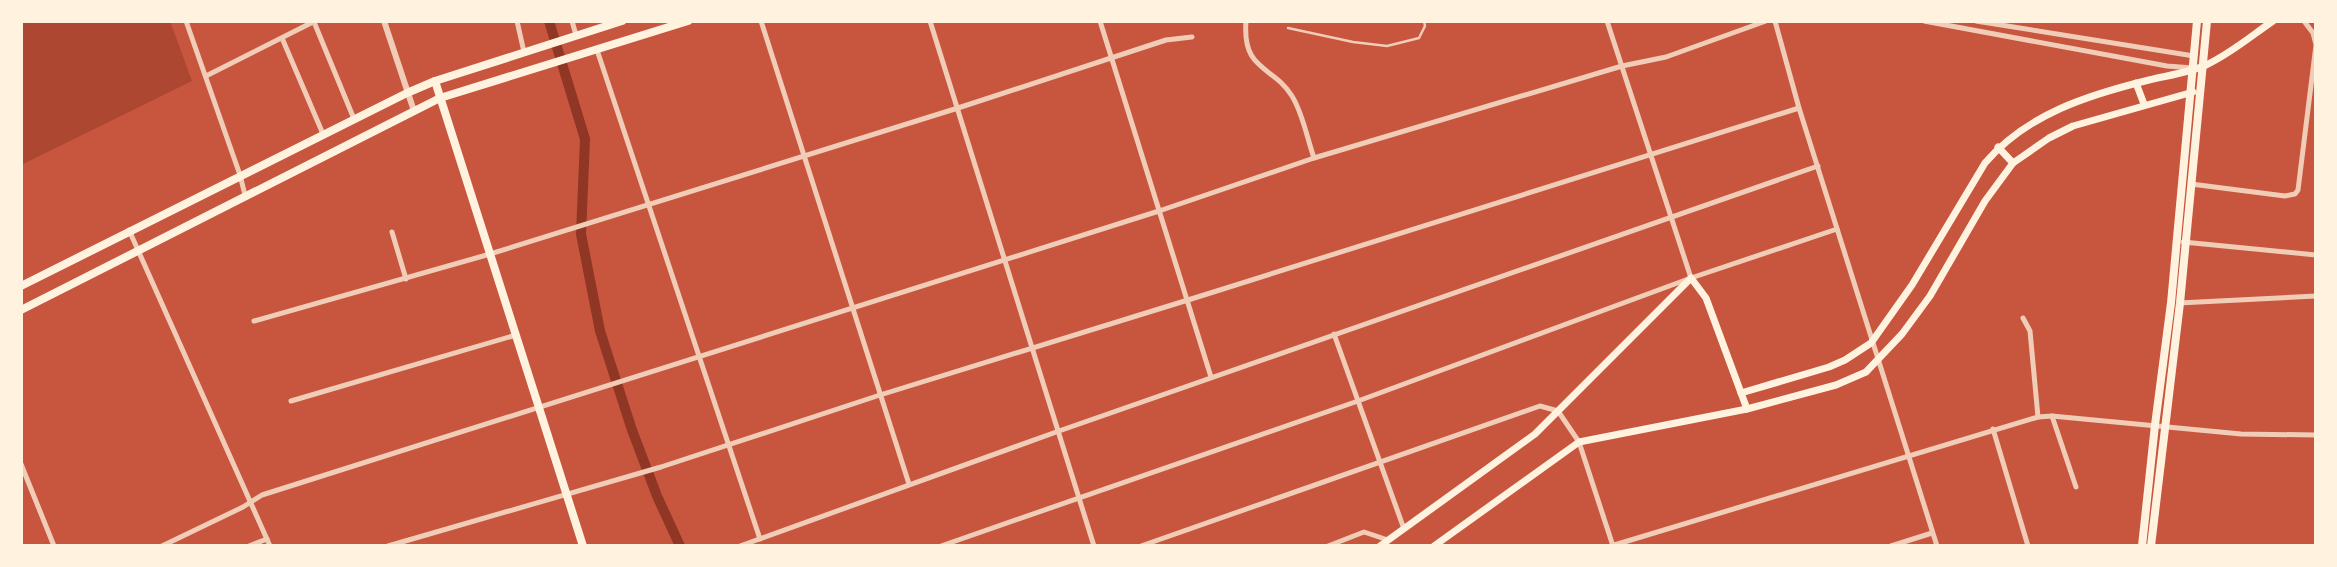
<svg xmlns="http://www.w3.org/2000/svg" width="2337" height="567" font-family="'DM Sans',sans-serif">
<rect width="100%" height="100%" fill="#c8553d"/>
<polygon fill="#ae4732" points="21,21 170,21 192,81 21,165"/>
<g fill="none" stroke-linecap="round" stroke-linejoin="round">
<polyline stroke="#8f3625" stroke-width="10" points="549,21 585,139 581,234 600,331 632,430 657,496 680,546"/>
<polyline stroke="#f1ccb7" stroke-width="2.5" points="1288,28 1353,42 1387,46 1419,38 1425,26 1424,21"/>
<g stroke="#f1ccb7" stroke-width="5">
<polyline points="186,21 240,175 245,195"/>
<polyline points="517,21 524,52"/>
<polyline points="572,21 576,35"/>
<polyline points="761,21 909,484"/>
<polyline points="930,21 1094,546"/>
<polyline points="1100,21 1211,377"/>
<path d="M 1246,21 C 1242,72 1273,65 1292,96 C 1303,114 1307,138 1314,158"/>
<polyline points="1607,21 1691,278"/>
<polyline points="1775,21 1799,108 1937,546"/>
<polyline points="1924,21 2167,66 2193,68"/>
<polyline points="1976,21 2194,56"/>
<polyline points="314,22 354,119"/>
<polyline points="282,38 323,134"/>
<polyline points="597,50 760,539"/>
<polyline points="206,76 315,21"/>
<polyline points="2191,184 2285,196 2295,194 2298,190 2316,45 2313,33 2304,21"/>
<polyline points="129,230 270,546"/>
<polyline points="392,232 406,279"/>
<polyline points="2183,242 2316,255"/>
<polyline points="2179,303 2316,296"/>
<polyline points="2023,318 2030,331 2038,417"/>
<polyline points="254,321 490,254 958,108 1166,40 1192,37"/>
<polyline points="1334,334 1404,529"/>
<polyline points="291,401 516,335"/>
<polyline points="2052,416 2076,487"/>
<polyline points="1993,429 2028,546"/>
<polyline points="21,464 54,546"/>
<polyline points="162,546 243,507 262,495 1159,211 1314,158 1622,66 1666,57 1766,21"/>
<polyline points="249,546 267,539"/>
<polyline points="388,546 661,467 880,395 1188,300 1799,108"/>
<polyline points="740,546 1059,431 1818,166"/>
<polyline points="941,546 1358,401 1691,278 1837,229"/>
<polyline points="1141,546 1540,406 1558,411 1579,442 1613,546"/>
<polyline points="1328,546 1364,532 1388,540"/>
<polyline points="1611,546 2038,417 2052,416 2241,434 2316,435"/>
<polyline points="1891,546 1932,533"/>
</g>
<polyline stroke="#f1ccb7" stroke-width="6" points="384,21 414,111"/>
<g stroke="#fff3e0" stroke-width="7">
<polyline points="2136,83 2144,104"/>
<polyline points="1998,147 2013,163"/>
<path d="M 1741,393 L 1829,367 L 1845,360 L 1871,343 L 1912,285 L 1985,163 C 2027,114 2088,95 2149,80 C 2165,76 2192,72 2206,65 C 2230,54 2251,36 2273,21"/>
<polyline points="1380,546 1535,434 1691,278 1706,298 1747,409"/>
<polyline points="1434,546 1579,442 1747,409 1836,385 1866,372 1902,334 1930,296 1985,201 2013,163 2049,138 2073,126 2193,92"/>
</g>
<g stroke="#fff3e0" stroke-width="8">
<polyline points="435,81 583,546"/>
<polyline points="21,286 407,93 435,81 622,21"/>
<polyline points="21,310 440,98 688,21"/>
<polyline points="2142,546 2155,425 2171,303 2197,21"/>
<polyline points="2151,546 2180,303 2207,21"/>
</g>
</g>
<rect width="2337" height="567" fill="none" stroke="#fff3e0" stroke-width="46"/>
</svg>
